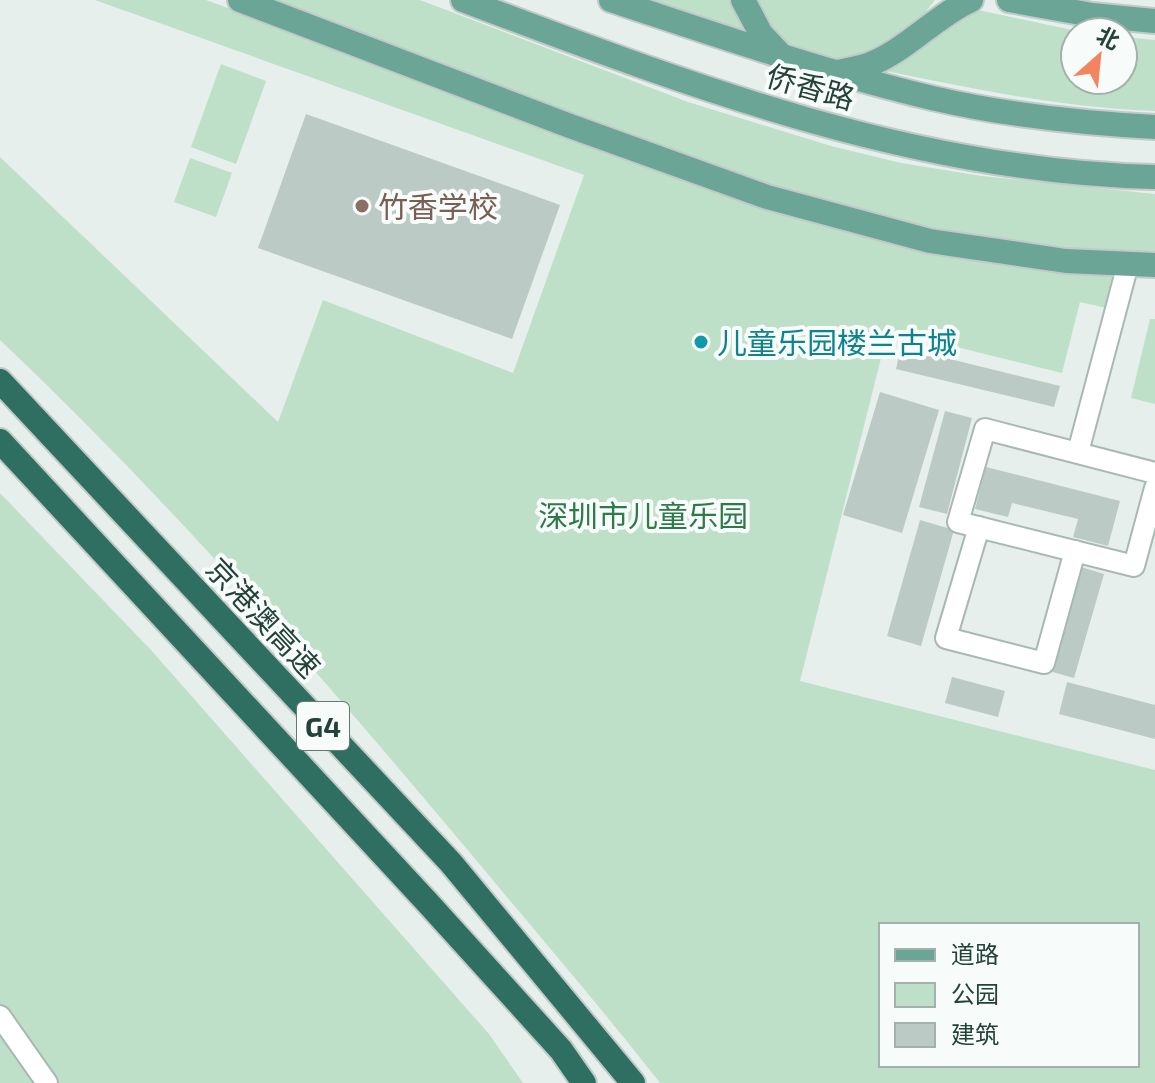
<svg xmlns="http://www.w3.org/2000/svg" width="1155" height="1083" font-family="'Exo 2','Noto Sans SC',sans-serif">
<rect width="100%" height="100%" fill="#e6efeb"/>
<g fill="#bfe0c8" fill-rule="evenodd">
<path d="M 95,0 L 206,0 L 752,199 L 884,239 L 1034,269 L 1113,273 L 1106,308 L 1080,302 L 1062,373 L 888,330 L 800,681 L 1155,770 L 1155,1083 L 660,1083 C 599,1005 534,930 471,854 C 322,676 169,500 0,340 L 0,157 L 278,422 L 323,300 L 513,373 L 584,175 ZM 881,925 L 1137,925 L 1137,1065 L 881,1065 Z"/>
<polygon points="250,0 420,0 688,102 831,146 901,163 982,176 1155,194 1155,256 1063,248 934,228 756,182"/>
<polygon points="649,0 732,0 748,37"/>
<polygon points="749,0 935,0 912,29 861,59 834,58 781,43"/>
<path d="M 978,10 L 1081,32 L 1075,32 L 1075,80 L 1123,80 L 1123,37 L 1155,40 L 1155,111 C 1064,108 974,89 886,71 Z"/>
<polygon points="221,64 266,81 236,164 191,147"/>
<polygon points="190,158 232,173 216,217 174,202"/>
<polygon points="1150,319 1155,319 1155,404 1131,398"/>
<polygon points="0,493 151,650 489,1034 523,1083 0,1083"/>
</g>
<g fill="#bbcac4">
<polygon points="306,114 560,205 512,339 258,248"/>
<polygon points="901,347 1060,386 1054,407 896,369"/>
<polygon points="880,392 939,410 902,533 843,515"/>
<polygon points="945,411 972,418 947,514 919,507"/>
<polygon points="986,467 1120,501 1108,546 1073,537 1078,519 1012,503 1008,517 975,509"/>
<polygon points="920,520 954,530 921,646 887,636"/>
<polygon points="1078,566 1104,574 1074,678 1049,671"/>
<polygon points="952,677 1005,691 998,717 945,703"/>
<polygon points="1067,682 1155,705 1155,739 1059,714"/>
</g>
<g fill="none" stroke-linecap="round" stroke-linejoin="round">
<defs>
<g id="minor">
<polyline points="1078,452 1128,264"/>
<polyline points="1155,473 985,429 958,522 1134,566 1155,488"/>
<polyline points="979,527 946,638 1044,663 1075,551"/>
<polyline points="0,1016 47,1083"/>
</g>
<g id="major">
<polyline points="240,0 570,126 767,197 930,241 1066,261 1155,265"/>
<path d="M 463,0 C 686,84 914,172 1155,177"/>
<path d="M 611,0 C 717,35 823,72 932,98 C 1005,115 1080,123 1155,127"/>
<polyline points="743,0 761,34 780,54"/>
<polyline points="1009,0 1092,15 1155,21"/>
<path d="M 837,72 C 847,70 858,68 868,65 C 906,51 934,17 971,0"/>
</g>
<g id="highway">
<polyline points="0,381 451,863 633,1083"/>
<polyline points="0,441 427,902 561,1050 584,1083"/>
</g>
</defs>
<use href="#minor" stroke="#a8b8b2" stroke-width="24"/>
<use href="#major" stroke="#c2cac8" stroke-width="28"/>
<use href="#highway" stroke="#c2cac8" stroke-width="28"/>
<use href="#minor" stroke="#fff" stroke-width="20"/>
<use href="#major" stroke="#6aa596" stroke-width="24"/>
<use href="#highway" stroke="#2f6f62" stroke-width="24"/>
</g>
<circle fill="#8d6e63" stroke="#f7fbf9" stroke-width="3" cx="362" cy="206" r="8"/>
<circle fill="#0f9aa8" stroke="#f7fbf9" stroke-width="3" cx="701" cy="342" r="8"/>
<g text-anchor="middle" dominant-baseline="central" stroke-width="8" stroke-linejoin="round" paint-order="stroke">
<rect fill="#f7fbf9" stroke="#637a73" stroke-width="2" x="297" y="702" width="52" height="48" rx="6"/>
<g font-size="28" font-weight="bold" fill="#24423a">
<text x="323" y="726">G4</text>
</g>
<g font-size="30" fill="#24423a" stroke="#f7fbf9">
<text transform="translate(811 86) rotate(16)">侨香路</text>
<text transform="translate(264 617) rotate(47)">京港澳高速</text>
</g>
<g font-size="30" fill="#785e54" stroke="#f7fbf9" text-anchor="start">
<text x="378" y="206">竹香学校</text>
</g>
<g font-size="30" fill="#0d838f" stroke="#f7fbf9" text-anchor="start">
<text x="717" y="342">儿童乐园楼兰古城</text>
</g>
<g font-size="30" fill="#2d7a4b" stroke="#f7fbf9">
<text x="643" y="515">深圳市儿童乐园</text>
</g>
</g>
<rect x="879" y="923" width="260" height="144" fill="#f7fbf9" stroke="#a3b1ad" stroke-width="2"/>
<rect x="895" y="949" width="40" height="12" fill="#6aa596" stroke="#a3b1ad" stroke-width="2"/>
<text x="951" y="963" font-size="24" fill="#24423a">道路</text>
<rect x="895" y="983" width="40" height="24" fill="#bfe0c8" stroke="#a3b1ad" stroke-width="2"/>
<text x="951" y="1003" font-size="24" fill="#24423a">公园</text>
<rect x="895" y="1023" width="40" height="24" fill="#bbcac4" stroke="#a3b1ad" stroke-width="2"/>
<text x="951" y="1043" font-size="24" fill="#24423a">建筑</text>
<g transform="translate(1099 56) rotate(27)"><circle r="38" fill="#f7fbf9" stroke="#a3b1ad" stroke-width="2"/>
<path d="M0-6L14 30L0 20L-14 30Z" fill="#f4845f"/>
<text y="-12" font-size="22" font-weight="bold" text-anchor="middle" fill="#24423a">北</text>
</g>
</svg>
